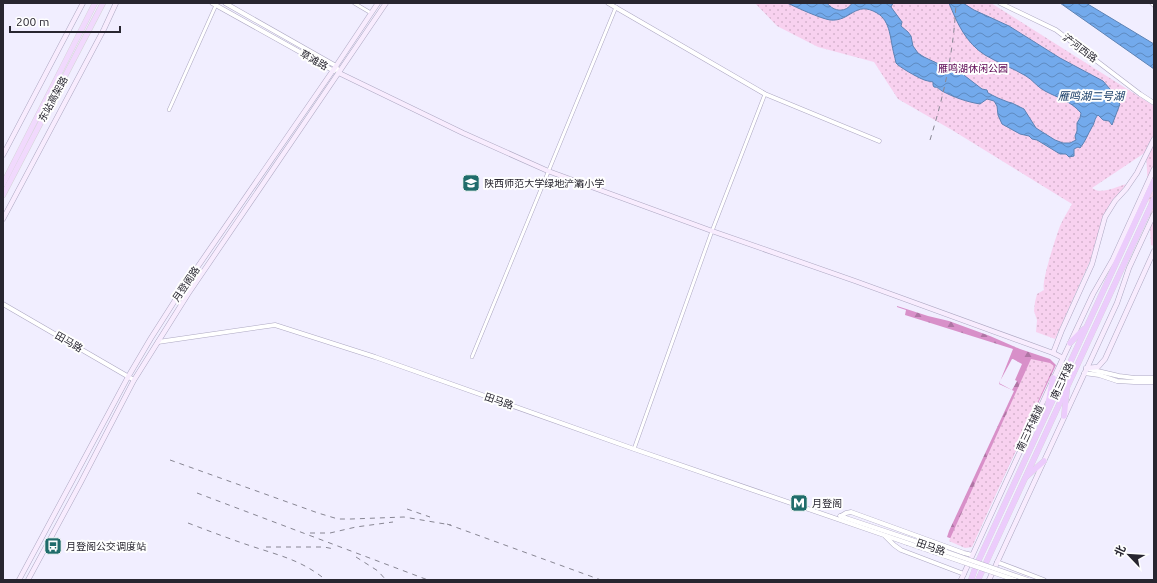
<svg xmlns="http://www.w3.org/2000/svg" width="1157" height="583" font-family="Ubuntu,'Noto Sans SC',sans-serif">
<defs>
<pattern id="forest-firs" width="22" height="20" patternUnits="userSpaceOnUse"><rect width="22" height="20" fill="#d890c9"/><path d="M5 1l3.5 6h-7zM16 11l3.5 6h-7z" fill="#af75a4"/></pattern>
<pattern id="park-dots" width="8" height="8" patternUnits="userSpaceOnUse"><rect width="8" height="8" fill="#f8d1ef"/><path d="M2 2h.1M6 6h.1" fill="none" stroke="#d5b3cd" stroke-width="1.8" stroke-linecap="round"/></pattern>
<pattern id="water-waves" width="16" height="10" patternUnits="userSpaceOnUse"><rect width="16" height="10" fill="#73aaec"/><path d="M0 5q4-4 8 0t8 0" fill="none" stroke="#5e8ac0"/></pattern>
</defs>
<rect width="100%" height="100%" fill="#f1eeff"/>
<path fill="url(#forest-firs)" fill-rule="evenodd" d="M 897,306 L 928,316 L 949,321 L 990,336 L 1020,349 L 1050,359 L 1056,365 L 971,546 L 947,537 L 949,531 L 1014,391 L 999,384 L 1013,349 L 905,315 L 906,310 L 897,307 ZM 1012,359 L 1013,359 L 1022,364 L 1015,380 L 1017,381 L 1012,390 L 999,383 Z"/>
<g fill="url(#park-dots)">
<path d="M 755,3 L 991,3 L 1154,106 L 1154,246 L 1151,245 L 1146,152 L 1092,188 C 1101,195 1116,187 1126,184 L 1103,218 L 1090,261 L 1055,339 L 1036,332 L 1037,320 L 1034,311 L 1035,302 L 1037,294 L 1044,290 C 1041,282 1056,237 1060,226 C 1063,219 1068,211 1072,204 L 952,130 L 898,99 L 874,62 L 818,47 L 777,26 Z"/>
<polygon points="1031,359 1050,363 1054,366 972,547 965,548 949,541"/>
</g>
<g fill="url(#water-waves)" stroke="#5c82b4">
<path d="M 787,3 L 827,3 C 834,12 846,13 852,3 L 893,3 L 891,7 L 902,22 L 901,26 L 908,32 L 911,36 L 913,46 L 918,53 L 924,57 L 945,67 L 956,69 L 982,89 L 987,90 L 988,93 L 998,98 L 1008,102 L 1012,103 L 1024,109 L 1036,128 L 1055,140 L 1063,143 L 1070,143 L 1076,140 L 1075,136 L 1077,131 L 1077,123 L 1080,118 L 1081,113 C 1071,101 1058,98 1045,91 C 1037,87 1033,80 1026,76 C 1013,68 998,63 985,55 C 966,43 957,23 949,3 L 963,3 L 974,10 L 1009,26 L 1060,58 L 1103,81 L 1110,89 L 1115,99 L 1120,104 L 1112,125 L 1109,121 L 1103,120 L 1098,115 C 1094,119 1095,123 1092,127 C 1088,134 1085,142 1080,148 L 1078,147 L 1074,149 L 1074,156 L 1069,157 L 1066,154 L 1060,154 L 1037,140 L 1032,139 L 1029,136 L 1020,134 L 1002,124 L 998,115 L 997,106 L 994,101 L 987,99 L 980,104 C 967,102 953,97 942,91 C 939,89 938,87 934,87 L 933,85 L 933,82 C 929,81 926,81 922,79 C 917,77 899,67 896,63 C 895,60 895,57 894,54 C 890,40 891,21 877,13 C 855,0 851,22 830,20 C 819,18 798,8 787,3 Z"/>
<polygon points="1060,3 1086,3 1154,44 1154,69"/>
</g>
<g fill="none" stroke-linecap="round" stroke-linejoin="round">
<defs>
<g id="minor">
<polyline points="354,3 371,13"/>
<polyline points="169,110 216,5"/>
<polyline points="472,357 616,7"/>
<polyline points="634,449 712,231 765,94"/>
</g>
<g id="tertiary">
<polyline points="212,3 334,71"/>
<polyline points="225,3 336,66 339,73"/>
<polyline points="608,3 765,94 879,141"/>
<polyline points="1000,3 1056,30 1140,94 1154,103"/>
<polyline points="1152,3 1154,5"/>
<polyline points="3,304 134,380"/>
<polyline points="158,342 275,325 375,357 634,449 907,543"/>
<polyline points="1089,369 1119,376 1135,378 1154,378"/>
<polyline points="1084,373 1099,375 1117,381 1134,382 1154,382"/>
<polyline points="840,516 909,539"/>
<polyline points="841,516 846,513 851,512 964,553 972,555"/>
<polyline points="885,536 894,545 901,550 964,574"/>
<polyline points="997,562 1044,580"/>
</g>
<g id="secondary">
<polyline points="339,73 463,133 548,171 712,231 855,281 1053,353 1063,358"/>
<polyline points="3,155 83,3"/>
<polyline points="3,219 104,29 116,3"/>
<polyline points="1053,353 1062,330 1092,264 1105,217 1115,201 1126,189 1137,173 1154,139"/>
<polyline points="1086,368 1098,367 1105,359 1154,251"/>
<polyline points="19,580 128,377 151,338 181,291 336,66 378,3"/>
<polyline points="28,580 81,482 134,380 188,294 386,3"/>
<polyline points="961,580 1063,358 1093,294 1113,259 1154,169"/>
<polyline points="989,580 1117,303 1129,268 1154,214"/>
</g>
<g id="primary">
<polyline points="3,184 95,3"/>
<polyline points="3,195 103,3"/>
</g>
<g id="trunk">
<polyline points="1070,343 1084,329"/>
<polyline points="1048,405 1053,378"/>
<polyline points="1064,416 1067,389"/>
<polyline points="1026,477 1044,461"/>
<polyline points="971,580 976,566 1154,181"/>
<polyline points="978,580 1154,199"/>
</g>
</defs>
<use href="#minor" stroke="#ada8c2" stroke-width="4"/>
<use href="#tertiary" stroke="#ada8c2" stroke-width="5"/>
<use href="#secondary" stroke="#ada8c2" stroke-width="5.5"/>
<use href="#primary" stroke="#d4d4d6" stroke-width="6"/>
<use href="#trunk" stroke="#d4d4d6" stroke-width="6"/>
<use href="#minor" stroke="#fff" stroke-width="3"/>
<use href="#tertiary" stroke="#fff" stroke-width="4"/>
<use href="#secondary" stroke="#f8ecfe" stroke-width="4.5"/>
<use href="#primary" stroke="#f1d9fd" stroke-width="5"/>
<use href="#trunk" stroke="#ecccfc" stroke-width="5.5"/>
<g stroke="#888693" stroke-width="1" stroke-dasharray="5 5" stroke-linecap="butt">
<path d="M 930,140 C 944,95 954,50 956,3"/>
<polyline points="170,460 318,513 338,519 351,519 404,517 451,525"/>
<polyline points="197,493 428,580"/>
<polyline points="407,509 430,517"/>
<path d="M 188,523 C 209,531 230,539 251,546 C 281,556 301,560 326,580"/>
<polyline points="447,524 601,580"/>
<polyline points="310,533 330,533 356,527 393,522"/>
<polyline points="266,547 324,547 334,549"/>
<polyline points="356,557 378,571 386,580"/>
</g>
<defs>
<g id="tertiary-bridge">
<polyline points="909,539 1028,580"/>
<polyline points="907,543 1015,580"/>
</g>
</defs>
<use href="#tertiary-bridge" stroke="#ada8c2" stroke-width="5" stroke-linecap="butt"/>
<use href="#tertiary-bridge" stroke="#fff" stroke-width="4"/>
</g>
<defs>
<symbol id="school-square" viewBox="-11 -11 22 22"><rect x="-9" y="-9" width="18" height="18" rx="4" fill="#206c6b" stroke="#fefefe"/><path d="M0-5L7-2L0 1L-7-2ZM-4 1L0 2.5L4 1V4Q0 6-4 4Z" fill="#fff"/></symbol>
<symbol id="metro-square" viewBox="-11 -11 22 22"><rect x="-9" y="-9" width="18" height="18" rx="4" fill="#206c6b" stroke="#fefefe"/><path d="M-5.5 5V-5H-3L0 0L3-5H5.5V5H3V-.5L0 4L-3-.5V5Z" fill="#fff"/></symbol>
<symbol id="bus-square" viewBox="-11 -11 22 22"><rect x="-9" y="-9" width="18" height="18" rx="4" fill="#206c6b" stroke="#fefefe"/><path d="M-5-6H5V4H4V6H2V4H-2V6H-4V4H-5ZM-3.5-4V0h7V-4ZM-3.5 1.2v1.5H-2V1.2ZM2 1.2v1.5H3.5V1.2Z" fill="#fff"/></symbol>
</defs>
<g fill-rule="evenodd">
<use href="#school-square" x="461" y="173" width="20" height="20"/>
<use href="#metro-square" x="789" y="493" width="20" height="20"/>
<use href="#bus-square" x="43" y="536" width="20" height="20"/>
</g>
<g text-anchor="middle" dominant-baseline="central" stroke-width="4" stroke-linejoin="round" paint-order="stroke">
<g font-size="10" fill="#282630" stroke="#fefefe">
<text transform="translate(1080 48) rotate(37)">浐河西路</text>
<text transform="translate(314 60) rotate(29)">草滩路</text>
<text transform="translate(53 99) rotate(-62)">东站高架路</text>
<text transform="translate(186 284) rotate(-56)">月登阁路</text>
<text transform="translate(69 342) rotate(30)">田马路</text>
<text transform="translate(1062 381) rotate(-65)">南三环路</text>
<text transform="translate(499 401) rotate(19)">田马路</text>
<text transform="translate(1030 428) rotate(-65)">南三环辅道</text>
<text transform="translate(931 547) rotate(19)">田马路</text>
</g>
<g font-size="10" fill="#59004f" stroke="#fefefe">
<text x="973" y="68">雁鸣湖休闲公园</text>
</g>
<g font-size="10" fill="#282630" stroke="#fefefe" text-anchor="start">
<text x="484" y="183">陕西师范大学绿地浐灞小学</text>
<text x="812" y="503">月登阁</text>
<text x="66" y="546">月登阁公交调度站</text>
</g>
<g font-size="11" font-style="italic" fill="#133963" stroke="#fefefe">
<text x="1091" y="96">雁鸣湖二号湖</text>
</g>
</g>
<rect width="1157" height="583" fill="none" stroke="#282630" stroke-width="8"/>
<g transform="translate(1129 555) rotate(295)" stroke="#fefefe" stroke-width="3" paint-order="stroke">
<path d="M0-3L7 15L0 10L-7 15Z" fill="#282630"/>
<text y="-6" font-size="11" font-weight="bold" text-anchor="middle" fill="#282630">北</text>
</g>
<path d="M10 26v6h110v-6" fill="none" stroke="#282630" stroke-width="2"/>
<text x="16" y="26" font-size="12" fill="#282630" stroke="#fefefe" stroke-width="3" paint-order="stroke">200 m</text>
</svg>
